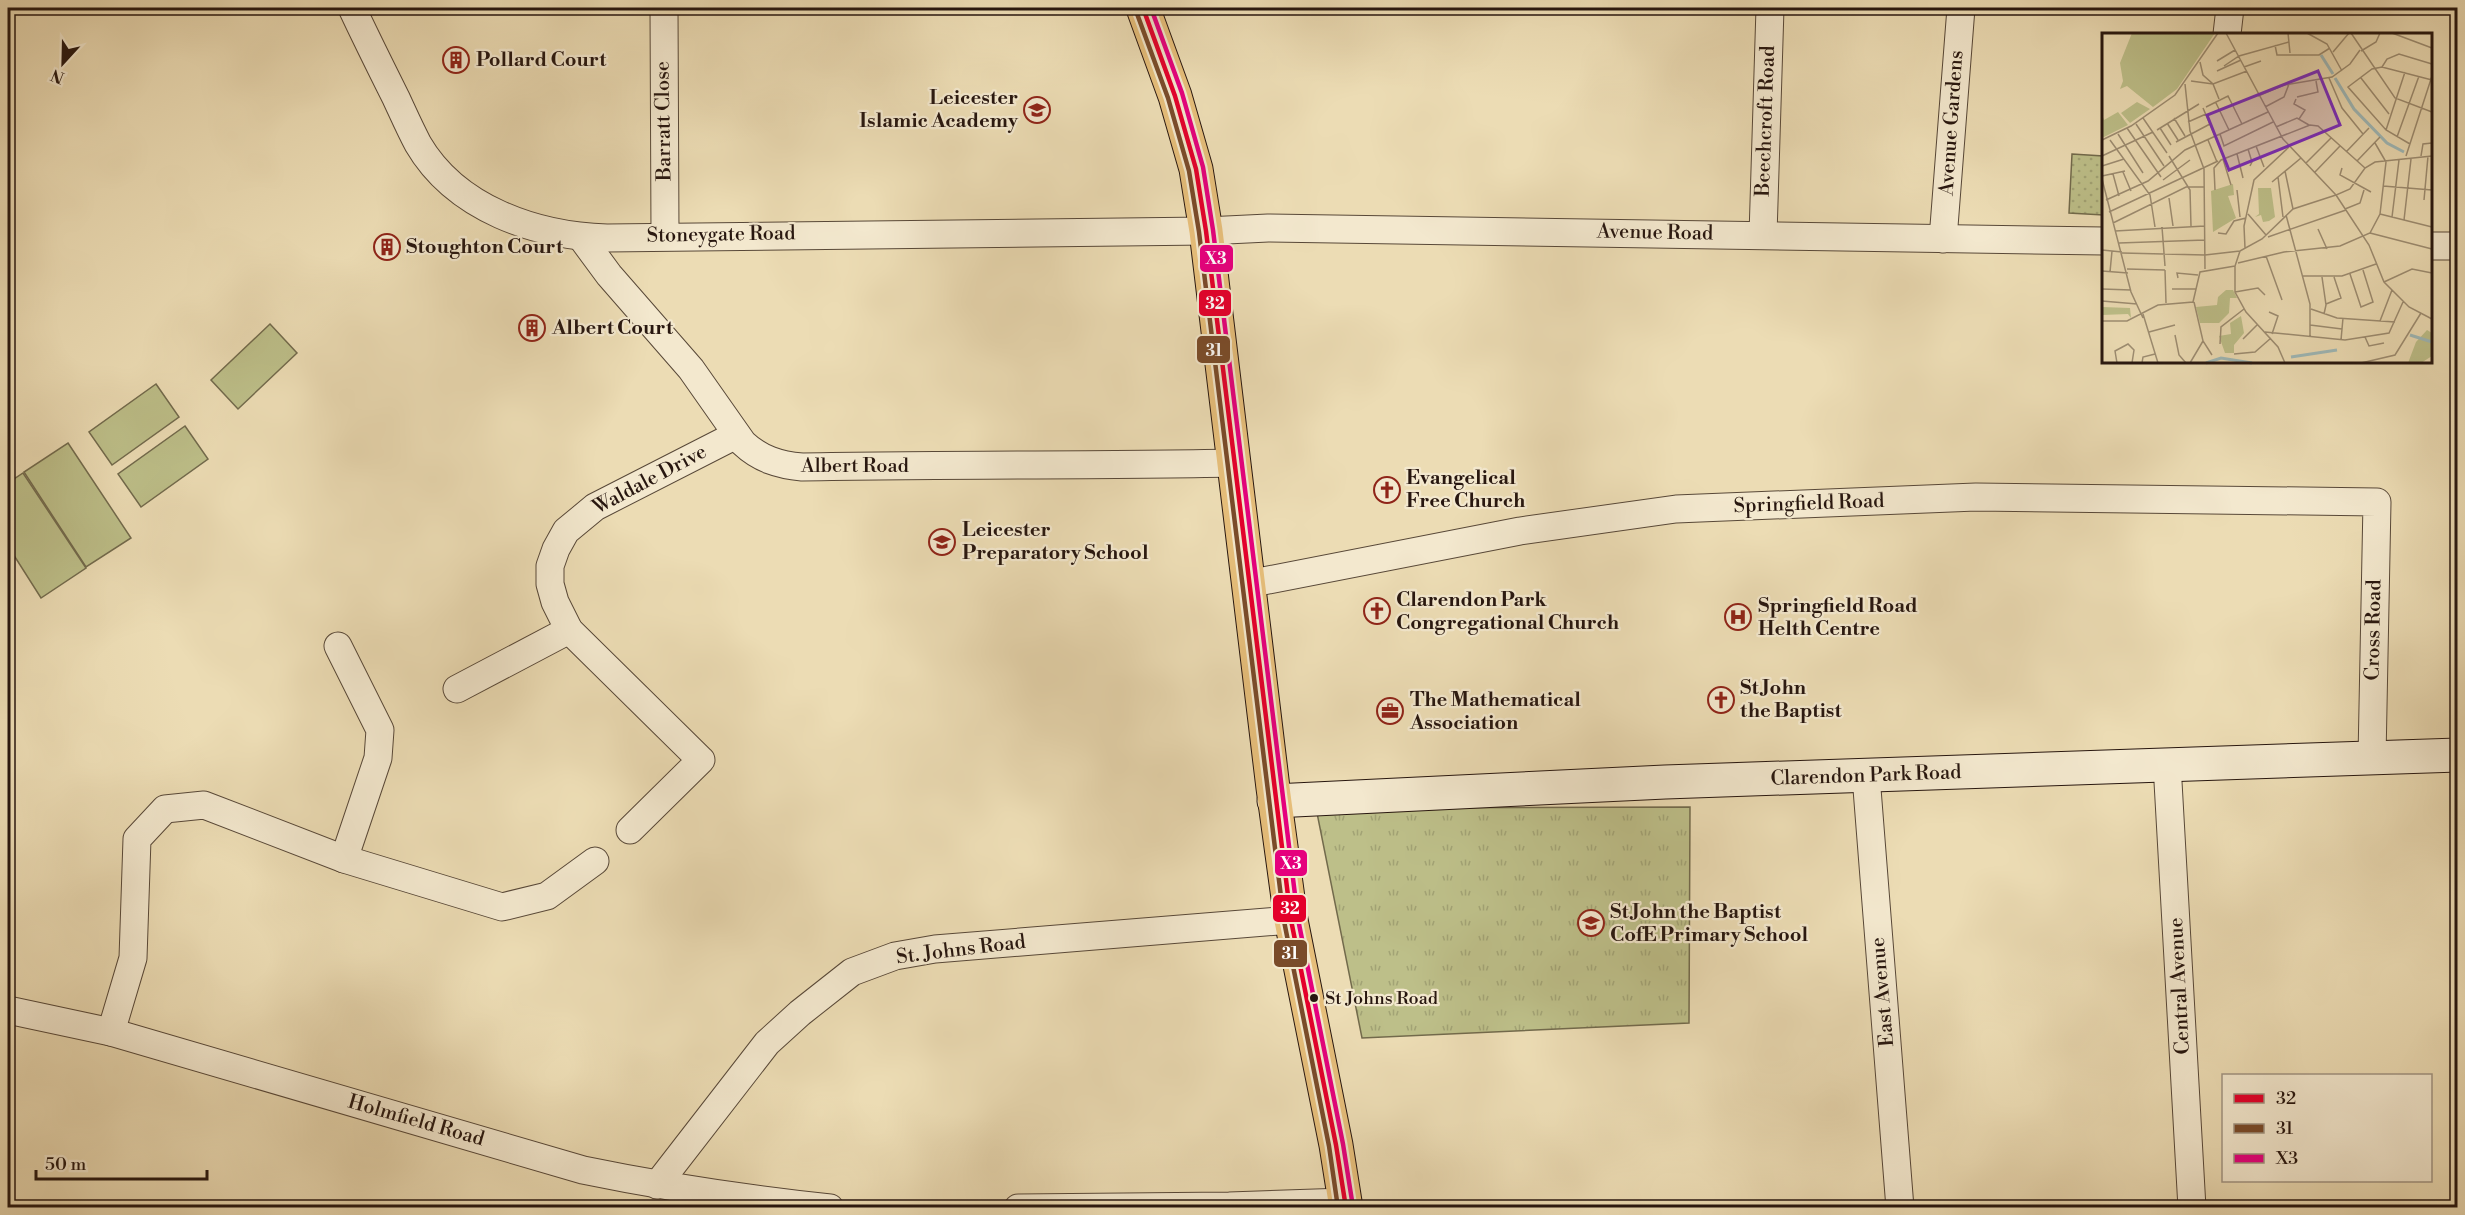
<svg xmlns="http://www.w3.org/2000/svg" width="2465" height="1215" font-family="'Libre Bodoni',serif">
<defs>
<pattern id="grass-tufts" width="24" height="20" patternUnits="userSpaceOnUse" patternTransform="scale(1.5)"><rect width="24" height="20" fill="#bdbf89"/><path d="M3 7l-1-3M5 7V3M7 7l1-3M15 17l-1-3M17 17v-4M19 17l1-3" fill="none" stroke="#a2a375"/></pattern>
<pattern id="forest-crowns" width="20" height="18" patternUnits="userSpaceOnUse" patternTransform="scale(1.5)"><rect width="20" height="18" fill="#bdbf89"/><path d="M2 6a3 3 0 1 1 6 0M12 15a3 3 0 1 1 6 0" fill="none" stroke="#a2a375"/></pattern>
<pattern id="garden-dots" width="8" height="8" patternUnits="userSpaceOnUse" patternTransform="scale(1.5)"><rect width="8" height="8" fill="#bdbf89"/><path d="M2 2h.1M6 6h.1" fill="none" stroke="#a2a375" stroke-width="1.8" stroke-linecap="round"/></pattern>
</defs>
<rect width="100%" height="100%" fill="#ecdcb4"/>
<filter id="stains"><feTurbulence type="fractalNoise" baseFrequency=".00333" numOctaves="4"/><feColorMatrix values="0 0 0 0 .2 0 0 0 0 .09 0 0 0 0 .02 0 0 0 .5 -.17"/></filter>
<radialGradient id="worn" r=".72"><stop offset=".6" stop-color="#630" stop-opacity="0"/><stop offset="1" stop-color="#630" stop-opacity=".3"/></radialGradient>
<polygon fill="url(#grass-tufts)" stroke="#726a4c" stroke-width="1.5" points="1690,807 1689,1023 1362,1038 1316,808"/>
<polygon fill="url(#forest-crowns)" stroke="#726a4c" stroke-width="1.5" points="1395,1203 1869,1205 1868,1208 1382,1207"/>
<g fill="#bdbf89" stroke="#726a4c" stroke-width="1.5">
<polygon points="270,324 297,353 238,409 211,380"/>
<polygon points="156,384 179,417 112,465 89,432"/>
<polygon points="185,426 208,459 141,507 118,474"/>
<polygon points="68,443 131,538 86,567 24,472"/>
<polygon points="23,473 86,568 41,598 8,546 8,483"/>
</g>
<polygon fill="url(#garden-dots)" stroke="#726a4c" stroke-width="1.5" points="2072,154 2103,156 2103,215 2069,213"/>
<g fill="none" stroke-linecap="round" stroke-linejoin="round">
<defs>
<g id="street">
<path d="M 352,8 C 366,38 381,68 396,98 C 403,113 410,129 418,144 C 456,209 536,236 607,238 L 1206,231 L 1268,228 L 2104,241"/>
<polyline points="664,8 665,235"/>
<polyline points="2227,34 2230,8"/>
<polyline points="1763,235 1770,8"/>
<path d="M 581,237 L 609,275 L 691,369 L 743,443 C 760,459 779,465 802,467 C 946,464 1090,466 1234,463"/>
<polyline points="1943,239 1961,8"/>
<polyline points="2430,246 2458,246"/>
<polyline points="1248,584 1520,531 1676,509 1976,497 2377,502 2372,758"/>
<polyline points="338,646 380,730 378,758 344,859"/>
<polyline points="457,689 569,630"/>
<polyline points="2167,764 2192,1208"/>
<polyline points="1866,776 1900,1208"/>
<polyline points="630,830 701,760 569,630 555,602 550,584 550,566 556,549 566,531 595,507 736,435"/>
<path d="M 8,1010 L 111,1032 L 583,1170 C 665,1187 747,1199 830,1208"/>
<polyline points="111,1032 133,958 137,839 165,809 204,805 344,859 502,907 547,896 595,861"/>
<polyline points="657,1185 767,1043 800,1013 852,972 895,956 935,949 1291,920"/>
<polyline points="1018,1208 1229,1206 1345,1202"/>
</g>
<polyline id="secondary" points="1274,801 1665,782 2458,755"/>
<polyline id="primary" points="1143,8 1175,96 1196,169 1206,231 1273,788 1291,920 1336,1145 1346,1208"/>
</defs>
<use href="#street" stroke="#584838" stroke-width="29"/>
<use href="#secondary" stroke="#27160f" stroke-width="35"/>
<use href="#primary" stroke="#27160f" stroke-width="35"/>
<use href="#street" stroke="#f3e8ce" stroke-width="27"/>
<use href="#secondary" stroke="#f3e8ce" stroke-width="33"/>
<use href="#primary" stroke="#e6be7a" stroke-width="33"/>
<defs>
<polyline id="bus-1" points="1143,8 1175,96 1196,169 1206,231 1291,920 1336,1145 1346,1208"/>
<polyline id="bus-2" points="1136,11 1168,98 1189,171 1199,232 1284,921 1329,1146 1338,1208"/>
<polyline id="bus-3" points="1151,8 1182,93 1203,167 1213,230 1298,919 1343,1144 1353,1207"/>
</defs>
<use href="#bus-1" stroke="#f3e8ce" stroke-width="9"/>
<use href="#bus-2" stroke="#f3e8ce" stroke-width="9"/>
<use href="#bus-3" stroke="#f3e8ce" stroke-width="9"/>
<use href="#bus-1" stroke="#e4002b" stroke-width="4.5"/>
<use href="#bus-2" stroke="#7a4b2a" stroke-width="4.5"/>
<use href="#bus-3" stroke="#e5007d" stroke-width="4.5"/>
</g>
<defs>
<symbol id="building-ring" viewBox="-11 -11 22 22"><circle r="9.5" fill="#f3e8ce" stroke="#8f2418" stroke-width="1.5"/><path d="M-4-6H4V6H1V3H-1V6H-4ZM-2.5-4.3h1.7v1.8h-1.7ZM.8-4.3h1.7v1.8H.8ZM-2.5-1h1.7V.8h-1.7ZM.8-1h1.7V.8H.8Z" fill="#8f2418"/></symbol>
<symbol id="school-ring" viewBox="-11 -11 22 22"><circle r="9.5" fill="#f3e8ce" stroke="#8f2418" stroke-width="1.5"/><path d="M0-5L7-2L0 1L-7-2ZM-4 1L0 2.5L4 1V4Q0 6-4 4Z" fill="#8f2418"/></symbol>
<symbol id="church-ring" viewBox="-11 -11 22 22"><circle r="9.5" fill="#f3e8ce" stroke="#8f2418" stroke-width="1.5"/><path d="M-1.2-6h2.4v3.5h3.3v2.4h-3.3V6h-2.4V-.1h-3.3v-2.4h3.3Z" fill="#8f2418"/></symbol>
<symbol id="hospital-ring" viewBox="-11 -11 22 22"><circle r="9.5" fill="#f3e8ce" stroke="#8f2418" stroke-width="1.5"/><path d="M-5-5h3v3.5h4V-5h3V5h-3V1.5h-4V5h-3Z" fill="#8f2418"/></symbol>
<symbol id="office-ring" viewBox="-11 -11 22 22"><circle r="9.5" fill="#f3e8ce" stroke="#8f2418" stroke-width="1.5"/><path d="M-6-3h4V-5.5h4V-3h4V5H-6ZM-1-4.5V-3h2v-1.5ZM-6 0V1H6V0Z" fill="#8f2418"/></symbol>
</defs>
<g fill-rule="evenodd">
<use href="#building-ring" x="441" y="45" width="30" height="30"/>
<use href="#school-ring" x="1022" y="95" width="30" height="30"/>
<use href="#building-ring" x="372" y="232" width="30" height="30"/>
<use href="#building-ring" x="517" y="313" width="30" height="30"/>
<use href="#church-ring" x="1372" y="475" width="30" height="30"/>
<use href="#school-ring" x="927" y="527" width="30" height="30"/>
<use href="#church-ring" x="1362" y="596" width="30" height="30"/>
<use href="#hospital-ring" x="1723" y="602" width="30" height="30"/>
<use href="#church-ring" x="1706" y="685" width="30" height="30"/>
<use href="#office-ring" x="1375" y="696" width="30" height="30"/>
<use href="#school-ring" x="1576" y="908" width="30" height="30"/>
</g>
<circle fill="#27160f" stroke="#f3e8ce" stroke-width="2" cx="1314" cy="998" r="5"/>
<g text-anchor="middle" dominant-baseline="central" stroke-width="4.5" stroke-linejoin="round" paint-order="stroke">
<g font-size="18" fill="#27160f" stroke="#f3e8ce" text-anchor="start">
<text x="1325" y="998">St Johns Road</text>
</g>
<g font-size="20" font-weight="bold" fill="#27160f" stroke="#f3e8ce" text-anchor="start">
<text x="476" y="60">Pollard Court</text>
<text x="1018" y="98" text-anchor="end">Leicester<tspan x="1018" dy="23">Islamic Academy</tspan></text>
<text x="406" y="247">Stoughton Court</text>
<text x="552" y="328">Albert Court</text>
<text x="1406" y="478">Evangelical<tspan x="1406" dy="23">Free Church</tspan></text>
<text x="962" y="530">Leicester<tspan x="962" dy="23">Preparatory School</tspan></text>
<text x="1396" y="600">Clarendon Park<tspan x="1396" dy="23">Congregational Church</tspan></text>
<text x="1758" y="606">Springfield Road<tspan x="1758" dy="23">Helth Centre</tspan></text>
<text x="1740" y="688">St John<tspan x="1740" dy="23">the Baptist</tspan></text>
<text x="1410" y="700">The Mathematical<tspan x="1410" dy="23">Association</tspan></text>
<text x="1610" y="912">St John the Baptist<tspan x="1610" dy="23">CofE Primary School</tspan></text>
</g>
<g font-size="20" fill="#27160f" stroke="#f3e8ce">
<text transform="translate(664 121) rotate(-91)">Barratt Close</text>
<text transform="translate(1766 121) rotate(-88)">Beechcroft Road</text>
<text transform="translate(1952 123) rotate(-86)">Avenue Gardens</text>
<text transform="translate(1655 233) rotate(1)">Avenue Road</text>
<text transform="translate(721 235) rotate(-1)">Stoneygate Road</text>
<text x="855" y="466">Albert Road</text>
<text transform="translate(650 480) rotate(-28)">Waldale Drive</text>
<text transform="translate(1809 504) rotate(-2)">Springfield Road</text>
<text transform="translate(2374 630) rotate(-89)">Cross Road</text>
<text transform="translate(1866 776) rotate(-2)">Clarendon Park Road</text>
<text transform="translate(961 950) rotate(-7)">St. Johns Road</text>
<text transform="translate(2180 986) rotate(-93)">Central Avenue</text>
<text transform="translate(1883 992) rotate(-95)">East Avenue</text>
<text transform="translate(416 1121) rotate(16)">Holmfield Road</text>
</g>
</g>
<g transform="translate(2102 33)">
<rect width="330" height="330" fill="#ecdcb4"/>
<path d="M 16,79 L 26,92 L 0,105 L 0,81 L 2,87 ZM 325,297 L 330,300 L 330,323 L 319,330 L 306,330 L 314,309 Z" fill="#bdbf89"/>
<path d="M 124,257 L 131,257 L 135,265 L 128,265 L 127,280 L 117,290 L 98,290 L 94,274 L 115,272 L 116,264 Z" fill="#bdbf89"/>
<path d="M 30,0 L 113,0 L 75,56 L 51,74 L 25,53 L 18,56 L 21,48 L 18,30 ZM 35,69 L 48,76 L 28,90 L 19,80 ZM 156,155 L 169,155 L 173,184 L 167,188 L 161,189 L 159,182 L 153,184 L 157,181 ZM 139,283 L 142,300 L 132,312 L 132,320 L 123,320 L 117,303 L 129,301 L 128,290 Z" fill="#bdbf89"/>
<path d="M 131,151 L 132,162 L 126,163 L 134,185 L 111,199 L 109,158 ZM 0,274 L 28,275 L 29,285 L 26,281 L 0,282 Z" fill="#bdbf89"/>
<path fill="none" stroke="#9eb9b9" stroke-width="3" d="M 219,22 L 231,41M 233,45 L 252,76 L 285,110 L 302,119M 308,302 L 330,309M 189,324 L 235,317M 104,330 L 119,325 L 150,330"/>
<path fill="none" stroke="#9d8d72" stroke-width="1.5" d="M 124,0 L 181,106 L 234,162M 186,0 L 188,20M 205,0 L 225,11 L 240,38M 249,0 L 293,65 L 330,79M 290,0 L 330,15M 173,12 L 175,22 L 217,22 L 228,15M 259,18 L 274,9 L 278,0M 231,19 L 247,0M 115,28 L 133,17M 98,29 L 101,42 L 111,51 L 117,66M 122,33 L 137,23 L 187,9M 142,34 L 159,28M 280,34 L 285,26 L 297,21 L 330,31M 115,38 L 139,27M 227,45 L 240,75 L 261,101M 259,45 L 287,81M 89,48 L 111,51 L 145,38M 83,51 L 88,98 L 102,136 L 103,236M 156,63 L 182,52 L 230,44 L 248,31 L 258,17M 195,64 L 216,59 L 214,48M 194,66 L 192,71 L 203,77 L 197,86M 114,70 L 127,97M 104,74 L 126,63 L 140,91M 163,74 L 182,64 L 187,51M 101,75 L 113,103M 41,85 L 65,120M 72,85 L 83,103M 86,89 L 104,81M 65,90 L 76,107M 34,91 L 62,133M 174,94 L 195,85 L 207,92M 25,95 L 59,144M 58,95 L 69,112M 55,97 L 97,71M 284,97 L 303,39M 16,101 L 41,140M 118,101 L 122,113 L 171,89M 295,104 L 317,43M 0,107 L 29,93 L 73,62 L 116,0M 8,107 L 48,162 L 53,194M 106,107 L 115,129M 74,109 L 108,91M 308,111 L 284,97 L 246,54 L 270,36 L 280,34 L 330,47M 154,113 L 162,134M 146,116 L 150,129 L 148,133M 244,119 L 267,95M 135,121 L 141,145M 0,123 L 51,99M 67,123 L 88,157 L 89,193M 304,123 L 330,43M 319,123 L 321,111 L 330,110M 330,123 L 273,129 L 263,135 L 248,156 L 234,162 L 267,212 L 282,249 L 307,274 L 330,286M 121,126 L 129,152M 255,128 L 278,104M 204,130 L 229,105M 0,133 L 22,126M 240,135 L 238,142 L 269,159M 183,138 L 191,176M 21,139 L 29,158M 213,139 L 238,113M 11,141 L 17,163M 0,143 L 23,138M 176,144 L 181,184M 0,146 L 29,259 L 41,285M 61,147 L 88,127M 170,149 L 199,125M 281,153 L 330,157M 113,157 L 112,135 L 119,127 L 208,92 L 216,93 L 263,135M 135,157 L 138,184M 67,165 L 71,193M 4,167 L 46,148 L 83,117 L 166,79M 322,167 L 326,123M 243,176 L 258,170 L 262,157M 7,179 L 116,128M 146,181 L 164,202M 278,181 L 330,194M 184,182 L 208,271 L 208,304M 290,184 L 297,127M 302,187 L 309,126M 11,190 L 84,154 L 102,154M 60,194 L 63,233M 216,196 L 225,216M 13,198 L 103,193M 116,200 L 124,201 L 132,188 L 144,185M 268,200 L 330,216M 166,204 L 244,177M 17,210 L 103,207M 143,215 L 142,193 L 152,147 L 187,114M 0,217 L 20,219M 138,218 L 133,233 L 133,259 L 144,279 L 176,314 L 183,330M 20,220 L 103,222 L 138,218 L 160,206 L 191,176 L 234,162M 164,223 L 180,267M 136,230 L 182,219 L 238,213 L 268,200 L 278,181 L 284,129 L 273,110M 25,236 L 63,237M 63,237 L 64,270M 0,238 L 26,240M 8,239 L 10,218M 248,241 L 259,274 L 271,269 L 261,237M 201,243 L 240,243 L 274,231M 220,244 L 224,272 L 222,281M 76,245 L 75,240 L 96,242M 282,249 L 310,236 L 330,240M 0,256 L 29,257M 70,256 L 94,256M 133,259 L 156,255 L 163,262M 0,268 L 35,271M 92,269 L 101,308 L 110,322M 224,271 L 239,265 L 232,244M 209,276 L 235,285 L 293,289M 167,279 L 176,283 L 170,301M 41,281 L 56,330M 0,288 L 25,288 L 56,272 L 91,269 L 98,239 L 133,233M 278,288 L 290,257M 208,292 L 240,296M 47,299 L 73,292M 163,299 L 243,307 L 287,300 L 301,269M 73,302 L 77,322 L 84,330M 263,304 L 267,313 L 282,310M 141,306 L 156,291M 239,307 L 241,285M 118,311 L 119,294 L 142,276M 132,321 L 153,319 L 169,305M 15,330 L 13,318 L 26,311 L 32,317 L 30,330M 40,330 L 41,324 L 53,321M 88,330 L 101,308M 259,330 L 293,322 L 319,280"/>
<path fill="#7b2cbf" fill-opacity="0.15" stroke="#7b2cbf" stroke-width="3" d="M 216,38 L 238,92 L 127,137 L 105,82 Z"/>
<rect width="330" height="330" fill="none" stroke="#27160f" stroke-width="3"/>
</g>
<g stroke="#f3e8ce" stroke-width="2">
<rect x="1199" y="244" width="35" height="29" rx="6" fill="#e5007d"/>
<rect x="1198" y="289" width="34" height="28" rx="6" fill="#e4002b"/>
<rect x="1196" y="335" width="35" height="29" rx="6" fill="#7a4b2a"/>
<rect x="1274" y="849" width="34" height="28" rx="6" fill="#e5007d"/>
<rect x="1272" y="894" width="35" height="29" rx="6" fill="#e4002b"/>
<rect x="1273" y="939" width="35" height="29" rx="6" fill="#7a4b2a"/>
</g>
<g font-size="16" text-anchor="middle" font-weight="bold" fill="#fff">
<text x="1216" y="264">X3</text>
<text x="1215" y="309">32</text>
<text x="1214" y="356">31</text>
<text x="1291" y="869">X3</text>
<text x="1290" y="914">32</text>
<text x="1290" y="959">31</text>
</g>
<rect width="2465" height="1215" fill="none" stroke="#ecdcb4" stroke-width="30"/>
<rect x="9" y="9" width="2447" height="1197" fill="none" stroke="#27160f" stroke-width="3"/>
<rect x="15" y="15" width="2435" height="1185" fill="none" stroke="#27160f" stroke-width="1.5"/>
<rect x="2222" y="1074" width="210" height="108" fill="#f3e8ce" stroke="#a19482" stroke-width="1.5"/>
<rect x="2234" y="1094" width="30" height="9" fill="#e4002b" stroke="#a19482" stroke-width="1.5"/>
<text x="2276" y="1104" font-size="18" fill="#27160f">32</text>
<rect x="2234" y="1124" width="30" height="9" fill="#7a4b2a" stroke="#a19482" stroke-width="1.5"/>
<text x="2276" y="1134" font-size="18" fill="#27160f">31</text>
<rect x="2234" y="1154" width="30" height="9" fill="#e5007d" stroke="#a19482" stroke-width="1.5"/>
<text x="2276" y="1164" font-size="18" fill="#27160f">X3</text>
<g transform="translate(63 63) rotate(202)" stroke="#f3e8ce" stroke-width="4.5" paint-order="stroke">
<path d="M0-4.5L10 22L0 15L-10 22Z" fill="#27160f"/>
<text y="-9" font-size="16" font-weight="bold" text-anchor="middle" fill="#27160f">N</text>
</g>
<path d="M36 1170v9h171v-9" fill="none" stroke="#27160f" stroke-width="3"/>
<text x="45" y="1170" font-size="18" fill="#27160f" stroke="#f3e8ce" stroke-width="4.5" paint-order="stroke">50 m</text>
<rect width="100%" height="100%" filter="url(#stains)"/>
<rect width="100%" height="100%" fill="url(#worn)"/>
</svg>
